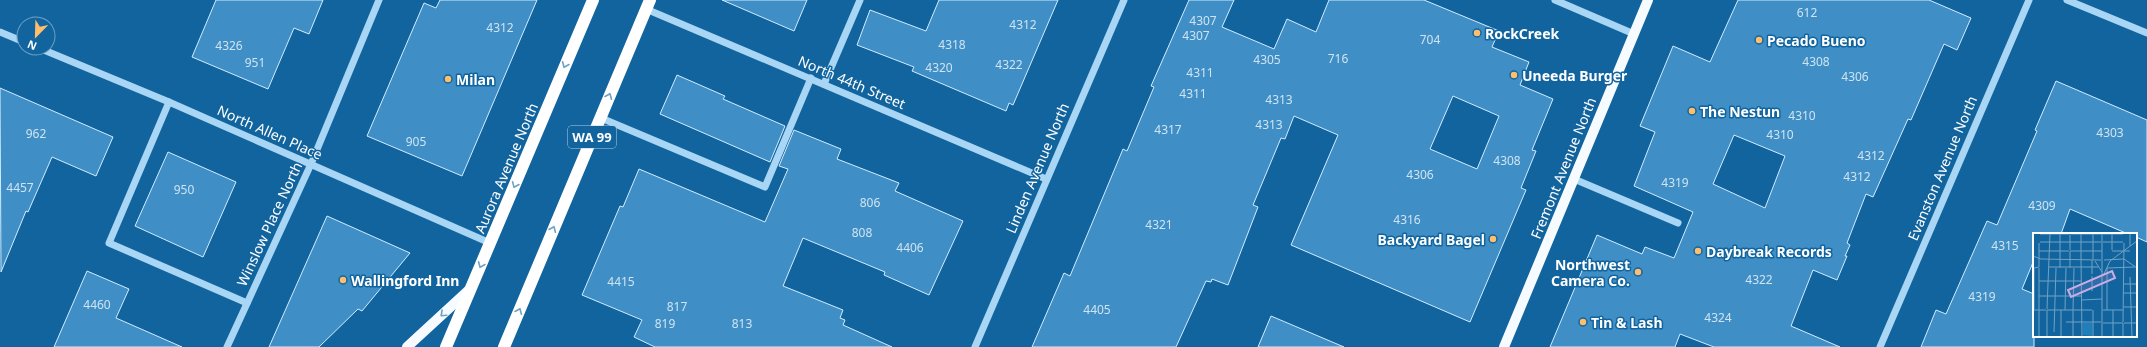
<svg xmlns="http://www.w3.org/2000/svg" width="2147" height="347" font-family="'Noto Sans',sans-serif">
<rect width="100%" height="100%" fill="#12649e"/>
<g fill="#3f8fc6" stroke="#d1ecfe" fill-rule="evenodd">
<polygon points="216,0 323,0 309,34 294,28 268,89 192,57"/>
<polygon points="440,0 537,0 462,176 367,136 424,3 436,8"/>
<polygon points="722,0 807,0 794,31"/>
<polygon points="939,0 1058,0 1013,105 1009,103 1006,111 912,71 914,67 857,45 870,10 926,31"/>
<path d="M 1189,0 L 1234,0 L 1222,27 L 1274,49 L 1287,19 L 1316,32 L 1329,0 L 1424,0 L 1499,31 L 1492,47 L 1529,62 L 1520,85 L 1553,99 L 1532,150 L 1536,151 L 1521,188 L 1526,190 L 1470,322 L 1291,245 L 1338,135 L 1294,116 L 1285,139 L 1281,138 L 1253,205 L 1258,207 L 1228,285 L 1212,279 L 1211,282 L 1206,281 L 1176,347 L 1032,347 L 1064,273 L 1070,276 L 1123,149 L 1127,151 L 1154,87 L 1151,86 ZM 1453,96 L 1499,116 L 1477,169 L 1430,149 Z"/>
<path d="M 1738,0 L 1929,0 L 1971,18 L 1957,50 L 1944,44 L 1911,120 L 1908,119 L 1873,197 L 1866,194 L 1847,243 L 1850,245 L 1845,256 L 1847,256 L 1837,280 L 1813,270 L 1791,326 L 1840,347 L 1714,347 L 1680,334 L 1675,347 L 1550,347 L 1597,235 L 1642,254 L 1645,247 L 1674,258 L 1693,212 L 1634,186 L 1655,132 L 1640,126 L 1673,46 L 1710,62 ZM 1734,135 L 1785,156 L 1765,208 L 1713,184 Z"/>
<polygon points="677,75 725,96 723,99 785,126 770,162 660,114"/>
<polygon points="2056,81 2147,120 2147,242 2136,237 2136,234 2128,234 2070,209 2061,234 2034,234 2034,260 2022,289 2034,294 2034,347 1921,347 1936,310 1946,314 1987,221 1997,225 2037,131 2035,130"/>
<polygon points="0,88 113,137 96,176 52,157 28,212 26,211 1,272"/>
<polygon points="794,130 841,149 837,159 899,183 895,191 963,221 929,295 884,275 885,272 803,238 783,286 843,310 840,318 845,320 843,325 892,347 655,347 634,337 642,320 582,295 620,206 623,207 639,169 765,222 788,169 779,166"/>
<polygon points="168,152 236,182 203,257 135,226"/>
<polygon points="327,216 410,253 362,311 358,309 319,347 269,347"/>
<polygon points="87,271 129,289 116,318 182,347 54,347"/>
<polygon points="1271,316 1344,347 1258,347"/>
</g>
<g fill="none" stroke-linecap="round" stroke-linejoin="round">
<g stroke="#a8d6f4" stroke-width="7">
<polyline points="1555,0 1634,34"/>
<polyline points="2067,0 2147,33"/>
<polyline points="646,9 1046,179"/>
<polyline points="0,32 24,42"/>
<polyline points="39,48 169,102 490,243"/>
<polyline points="824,84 860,0"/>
<polyline points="169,102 109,243 247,303"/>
<polyline points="601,118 765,187 811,78"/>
<polyline points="1574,179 1678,223"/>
<polyline points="227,347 311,164 379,0"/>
<polyline points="975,347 1124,0"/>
<polyline points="1880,347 2029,0"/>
</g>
<g stroke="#f6fbff" stroke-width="10">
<polyline points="407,347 470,289"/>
<polyline points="1504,347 1648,0"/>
</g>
<g stroke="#fff" stroke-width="12">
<polyline points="446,347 593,0"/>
<polyline points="504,347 650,0"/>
</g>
</g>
<defs><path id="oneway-chevron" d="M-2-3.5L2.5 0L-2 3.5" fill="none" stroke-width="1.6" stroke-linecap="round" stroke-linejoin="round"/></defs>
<g stroke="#71a2c5">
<use href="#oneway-chevron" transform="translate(565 65) rotate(113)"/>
<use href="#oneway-chevron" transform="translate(609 96) rotate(-67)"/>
<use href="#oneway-chevron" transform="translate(515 185) rotate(113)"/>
<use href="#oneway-chevron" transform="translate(553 229) rotate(-67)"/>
<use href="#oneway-chevron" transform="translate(481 265) rotate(113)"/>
<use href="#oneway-chevron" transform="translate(519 311) rotate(-67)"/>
</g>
<use stroke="#6da0c5" href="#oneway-chevron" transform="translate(443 314) rotate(137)"/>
<g fill="#ffbe6c" stroke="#12649e" stroke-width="1.5">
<circle cx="1477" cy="33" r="4"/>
<circle cx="1759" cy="40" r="4"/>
<circle cx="1514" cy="75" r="4"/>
<circle cx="448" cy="79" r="4"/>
<circle cx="1692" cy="111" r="4"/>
<circle cx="1493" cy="239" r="4"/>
<circle cx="1698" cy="251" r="4"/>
<circle cx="1638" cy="272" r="4"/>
<circle cx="343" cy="280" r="4"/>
<circle cx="1583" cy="322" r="4"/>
</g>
<g text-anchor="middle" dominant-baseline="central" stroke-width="3" stroke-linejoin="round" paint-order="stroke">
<g font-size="12" fill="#cfe3f1">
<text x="1807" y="12">612</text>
<text x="1203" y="20">4307</text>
<text x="1023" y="24">4312</text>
<text x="500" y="27">4312</text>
<text x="1196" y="35">4307</text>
<text x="1430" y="39">704</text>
<text x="952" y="44">4318</text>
<text x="229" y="45">4326</text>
<text x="1338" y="58">716</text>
<text x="1267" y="59">4305</text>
<text x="1816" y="61">4308</text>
<text x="255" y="62">951</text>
<text x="1009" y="64">4322</text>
<text x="939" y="67">4320</text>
<text x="1200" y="72">4311</text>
<text x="1855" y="76">4306</text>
<text x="1193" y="93">4311</text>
<text x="1279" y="99">4313</text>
<text x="1802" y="115">4310</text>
<text x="1269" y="124">4313</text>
<text x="1168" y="129">4317</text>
<text x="2110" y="132">4303</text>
<text x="36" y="133">962</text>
<text x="1780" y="134">4310</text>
<text x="416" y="141">905</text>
<text x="1871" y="155">4312</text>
<text x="1507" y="160">4308</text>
<text x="1420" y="174">4306</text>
<text x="1857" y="176">4312</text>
<text x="1675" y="182">4319</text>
<text x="20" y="187">4457</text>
<text x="184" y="189">950</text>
<text x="870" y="202">806</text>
<text x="2042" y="205">4309</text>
<text x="1407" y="219">4316</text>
<text x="1159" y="224">4321</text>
<text x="862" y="232">808</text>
<text x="2005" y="245">4315</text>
<text x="910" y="247">4406</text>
<text x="1759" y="279">4322</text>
<text x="621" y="281">4415</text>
<text x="1982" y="296">4319</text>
<text x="97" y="304">4460</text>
<text x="677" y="306">817</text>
<text x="1097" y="309">4405</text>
<text x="1718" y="317">4324</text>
<text x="665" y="323">819</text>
<text x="742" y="323">813</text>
</g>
<rect fill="#12649e" stroke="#b8d0e2" stroke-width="1" x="568" y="126" width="48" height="22" rx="3"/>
<g font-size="13" font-weight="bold" fill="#fff">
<text x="592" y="137">WA 99</text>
</g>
<g font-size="14" font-weight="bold" fill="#fff" stroke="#12649e" text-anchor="start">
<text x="1485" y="33">RockCreek</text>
<text x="1767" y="40">Pecado Bueno</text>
<text x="1522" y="75">Uneeda Burger</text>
<text x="456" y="79">Milan</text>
<text x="1700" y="111">The Nestun</text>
<text x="1485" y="239" text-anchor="end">Backyard Bagel</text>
<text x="1706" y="251">Daybreak Records</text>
<text x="1630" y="264" text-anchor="end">Northwest<tspan x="1630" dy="16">Camera Co.</tspan></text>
<text x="351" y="280">Wallingford Inn</text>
<text x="1591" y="322">Tin &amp; Lash</text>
</g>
<g font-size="14" fill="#fff" stroke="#12649e">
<text transform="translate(852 82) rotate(23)">North 44th Street</text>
<text transform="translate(270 132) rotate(24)">North Allen Place</text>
<text transform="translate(506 168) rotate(-67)">Aurora Avenue North</text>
<text transform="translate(1037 168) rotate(-67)">Linden Avenue North</text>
<text transform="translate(1563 168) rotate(-68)">Fremont Avenue North</text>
<text transform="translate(1942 168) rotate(-67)">Evanston Avenue North</text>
<text transform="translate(269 224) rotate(-65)">Winslow Place North</text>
</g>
</g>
<g transform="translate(2033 233)">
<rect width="104" height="104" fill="#12649e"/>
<path d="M 50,90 L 59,90 L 59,103 L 50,102 Z" fill="#207ebb"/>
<path fill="none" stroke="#71a2c5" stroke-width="1" d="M 7,1 L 37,1M 38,1 L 69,1M 70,1 L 90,1M 7,9 L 68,9M 70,9 L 90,9M 97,13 L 97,0M 37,17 L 37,2M 79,17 L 79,0M 6,18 L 36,18M 37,18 L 69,18M 37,18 L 37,35M 79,18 L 97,18M 0,23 L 8,26 L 68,27M 48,26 L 48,1M 48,26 L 49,104M 60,26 L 60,0M 71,27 L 91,26 L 104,35M 62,28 L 69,39M 6,34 L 6,10M 16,34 L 65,34M 27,35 L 27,0M 59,41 L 59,27M 70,43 L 77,28 L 104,8M 97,44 L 99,104M 6,48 L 48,48M 91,51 L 104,51M 59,58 L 59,43M 91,60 L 104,60M 6,63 L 48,63M 49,67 L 69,66M 91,74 L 104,74M 14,76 L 17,0M 0,77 L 13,77M 1,77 L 1,35 L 6,34M 14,77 L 59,77M 32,77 L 33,35M 40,77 L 41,35M 40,77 L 40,104M 70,77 L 90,77M 74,77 L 74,35 L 102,34M 33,89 L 68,89M 90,89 L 91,10M 70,90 L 90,90M 91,90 L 104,90M 21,99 L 23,35M 6,104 L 6,35M 6,104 L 33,104M 14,104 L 14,77M 28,104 L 28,77M 60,104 L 60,77M 69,104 L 69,0M 80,104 L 80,77M 90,104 L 90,90"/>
<path fill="#caabe5" fill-opacity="0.15" stroke="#caabe5" stroke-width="2" d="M 79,38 L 82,45 L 38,64 L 35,57 Z"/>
<rect width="104" height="104" fill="none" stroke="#fff" stroke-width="2"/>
</g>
<g transform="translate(36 36) rotate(203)"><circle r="19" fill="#12649e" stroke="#71a2c5"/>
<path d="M0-3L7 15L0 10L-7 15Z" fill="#ffbe6c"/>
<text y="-6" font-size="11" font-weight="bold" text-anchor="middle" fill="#ffffff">N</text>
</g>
</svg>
